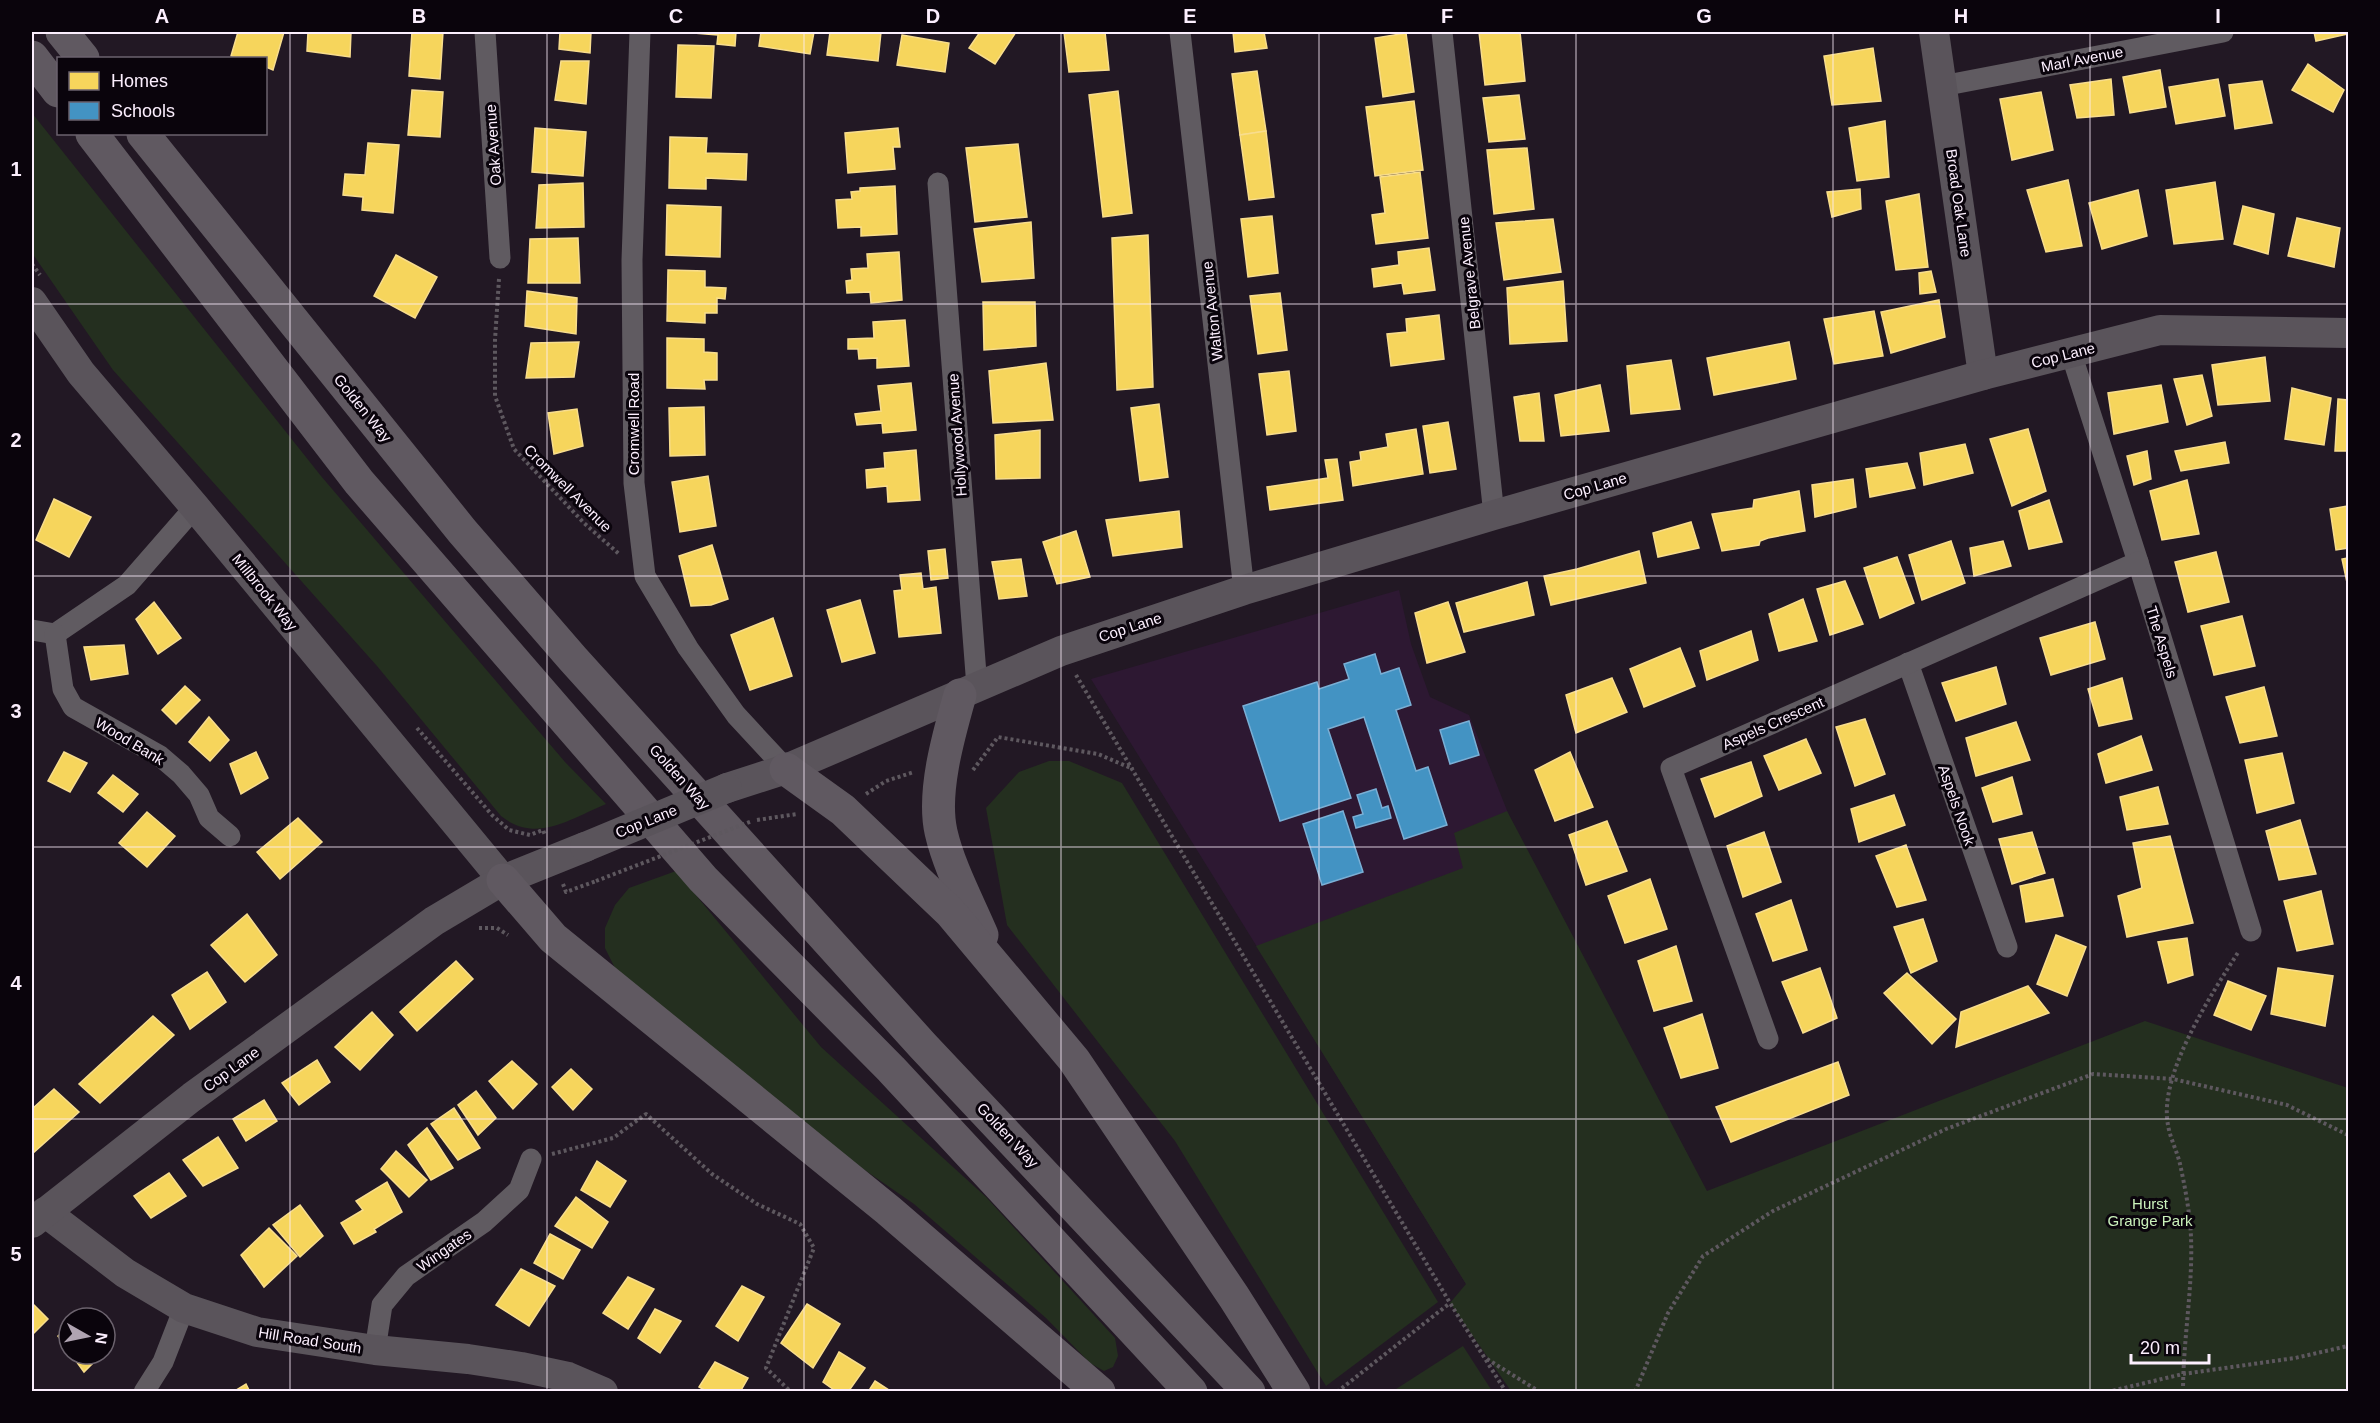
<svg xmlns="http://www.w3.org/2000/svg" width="2380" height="1423" font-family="Helvetica,sans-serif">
<rect width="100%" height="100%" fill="#221824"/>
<polygon fill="#2d1832" points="1399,590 1411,644 1430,697 1469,715 1512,823 1692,1163 1466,1284 1091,679"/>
<g fill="#242f1f">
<path d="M 32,113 L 321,476 L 565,762 L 606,804 C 570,819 536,844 501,816 L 377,666 L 113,370 L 32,253 Z"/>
<polygon points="1049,761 1069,761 1122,783 1438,1302 1326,1386 1175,1141 1007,925 986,808 1019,772"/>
<polygon points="1507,811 1707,1191 2145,1021 2348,1088 2348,1391 1511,1391 1450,1303 1466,1284 1256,946 1463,868 1454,833"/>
<polygon points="676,871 821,1047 986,1197 1115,1338 1118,1356 1113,1367 1104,1371 1090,1363 1046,1318 914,1204 827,1144 619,976 605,948 605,928 615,905 629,888"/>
<polygon points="1463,1346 1492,1391 1393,1391"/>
</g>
<g fill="#f6d55c" stroke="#f8dd8d" stroke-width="1.5">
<polygon points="238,32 284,32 273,70 266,67 266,58 239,58 231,56"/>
<polygon points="308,32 351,32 350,57 307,51"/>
<polygon points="412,32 443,32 440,79 409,76"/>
<polygon points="560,32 591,32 590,53 559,49"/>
<polygon points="681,32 736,32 735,46 717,44 718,35"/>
<polygon points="761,32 814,32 810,54 759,46"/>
<polygon points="830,32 881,32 878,61 827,55"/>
<polygon points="980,32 1016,32 995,64 969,48"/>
<polygon points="1064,32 1105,32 1109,70 1069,72"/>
<polygon points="1233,32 1264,32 1267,48 1235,52"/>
<polygon points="1479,32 1520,32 1525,81 1485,85"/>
<polygon points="2314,32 2348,32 2348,34 2316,41"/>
<polygon points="1406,33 1414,92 1383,97 1375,38"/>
<polygon points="902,35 949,43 945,72 897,65"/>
<polygon points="678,45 714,46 711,98 676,97"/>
<polygon points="1873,48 1881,101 1832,105 1824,56"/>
<polygon points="561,61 589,61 586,104 555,100"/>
<polygon points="2308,64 2344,90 2333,112 2292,90"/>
<polygon points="2160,70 2166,107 2130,113 2123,77"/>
<polygon points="1257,71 1266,131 1240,135 1232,74"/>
<polygon points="2111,79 2114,115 2077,118 2070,85"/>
<polygon points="2218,79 2225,116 2176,124 2169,87"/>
<polygon points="2262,81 2272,123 2235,129 2229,85"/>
<polygon points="412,90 443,92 440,137 408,135"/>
<polygon points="1118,91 1132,213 1103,217 1089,95"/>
<polygon points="2041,92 2053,150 2012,160 2000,99"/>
<polygon points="1519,95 1525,139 1489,142 1483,98"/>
<polygon points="1414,101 1423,170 1375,176 1366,107"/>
<polygon points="1885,121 1889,177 1857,181 1849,128"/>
<polygon points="535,128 586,132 583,176 532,172"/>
<polygon points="898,128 900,147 893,147 895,169 848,173 845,133"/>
<polygon points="1266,131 1274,197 1249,200 1240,135"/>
<polygon points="670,137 707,138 706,153 747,154 746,180 706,178 706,189 669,188"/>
<polygon points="368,143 399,145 393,213 362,210 363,197 343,195 345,174 365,175"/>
<polygon points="1018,144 1027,217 975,222 966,148"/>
<polygon points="1527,148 1534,209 1494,214 1487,150"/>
<polygon points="1420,172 1428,238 1376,244 1372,215 1385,213 1380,177"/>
<polygon points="2068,180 2082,246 2046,252 2027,190"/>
<polygon points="2215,182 2223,239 2174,244 2166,190"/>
<polygon points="583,183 584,227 536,228 539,185"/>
<polygon points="895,186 897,234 861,236 861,227 838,228 836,200 852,199 851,192 860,191 860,188"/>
<polygon points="1860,189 1861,209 1832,217 1827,192"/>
<polygon points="2138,190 2147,236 2102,249 2089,203"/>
<polygon points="1919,194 1928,267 1896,270 1886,201"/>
<polygon points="667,205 721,207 720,257 666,255"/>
<polygon points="2243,206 2274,214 2268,254 2234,244"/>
<polygon points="1272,216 1278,273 1248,277 1241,219"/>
<polygon points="2297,218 2340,228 2334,267 2288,256"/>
<polygon points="1553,219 1561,272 1504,280 1496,223"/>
<polygon points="1031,222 1034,278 982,282 974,229"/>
<polygon points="1148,235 1153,387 1117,390 1112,238"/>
<polygon points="578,238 580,283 528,283 530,239"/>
<polygon points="1429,248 1435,290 1404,294 1402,283 1374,287 1372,269 1399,265 1398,252"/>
<polygon points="899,252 902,300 871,303 870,292 847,293 846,281 852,280 851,269 868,268 867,254"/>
<polygon points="396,255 437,277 415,318 374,296"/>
<polygon points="668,270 705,271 705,287 726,288 725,299 717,298 717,313 705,313 705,323 667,321"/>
<polygon points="1931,271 1936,292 1920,294 1919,273"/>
<polygon points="1563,281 1567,341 1510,344 1507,288"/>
<polygon points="527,291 577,298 576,334 525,326"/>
<polygon points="1280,293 1287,350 1258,354 1250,296"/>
<polygon points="1939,300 1945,337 1891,353 1881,312"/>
<polygon points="983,302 1035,302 1036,346 984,350"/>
<polygon points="1874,311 1883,356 1834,364 1824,319"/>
<polygon points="1439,315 1444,359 1391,366 1387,334 1407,332 1406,319"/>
<polygon points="905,320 909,366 877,368 877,358 859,359 858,349 848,349 848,339 874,338 873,322"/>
<polygon points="667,338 704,339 704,352 717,353 717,380 704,380 705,389 667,388"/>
<polygon points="579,342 574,377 526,378 531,343"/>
<polygon points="1789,342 1796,379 1714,395 1707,358"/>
<polygon points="2265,357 2270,401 2218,405 2212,365"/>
<polygon points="1671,360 1680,409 1631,414 1627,366"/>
<polygon points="1046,363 1053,420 993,423 989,371"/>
<polygon points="1289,371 1296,431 1267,435 1259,374"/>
<polygon points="2202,375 2212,416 2187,425 2174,379"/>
<polygon points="911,383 916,430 883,433 882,423 857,425 855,414 881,411 878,386"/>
<polygon points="1600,385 1609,431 1561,436 1555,395"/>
<polygon points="2161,385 2168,422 2114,434 2108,393"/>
<polygon points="2292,388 2331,398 2324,445 2285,439"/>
<polygon points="1539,393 1544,441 1520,441 1514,397"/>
<polygon points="2338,399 2348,400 2348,451 2335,451"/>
<polygon points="1159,404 1168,477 1140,481 1131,408"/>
<polygon points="704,407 705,455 670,456 669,408"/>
<polygon points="577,409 583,446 554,454 548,413"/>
<polygon points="1448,422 1456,469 1430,473 1423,426"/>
<polygon points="1416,429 1423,474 1353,486 1350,462 1361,460 1360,452 1388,447 1386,434"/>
<polygon points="2028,429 2046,491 2012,506 1990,439"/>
<polygon points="1040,430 1040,478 996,479 995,435"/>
<polygon points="2225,442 2229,463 2181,471 2175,451"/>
<polygon points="1965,444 1973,473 1924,485 1920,453"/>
<polygon points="916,450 920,500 888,502 887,486 867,488 866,470 885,468 884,453"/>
<polygon points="2147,451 2151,479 2134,485 2127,456"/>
<polygon points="1337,459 1343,500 1270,510 1267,487 1328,478 1325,460"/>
<polygon points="1907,463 1915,488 1870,497 1866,469"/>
<polygon points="708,476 716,526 680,532 672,482"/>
<polygon points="1853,479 1856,507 1815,517 1812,485"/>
<polygon points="2187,480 2199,534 2162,540 2150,491"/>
<polygon points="1799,491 1805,531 1768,538 1760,541 1759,545 1722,551 1712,514 1753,508 1754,500"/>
<polygon points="54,499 91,517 69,557 36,540"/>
<polygon points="2049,500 2062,542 2029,549 2019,511"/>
<polygon points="2348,506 2348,548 2336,550 2330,509"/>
<polygon points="1179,511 1182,547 1113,556 1106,520"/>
<polygon points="1691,522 1699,548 1658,557 1653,533"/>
<polygon points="1076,531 1090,577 1057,584 1043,542"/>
<polygon points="1951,541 1965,583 1922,600 1909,555"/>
<polygon points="2003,541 2011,566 1974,576 1970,548"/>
<polygon points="712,545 728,599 711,605 691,606 679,556"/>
<polygon points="945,549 948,578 931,580 928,551"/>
<polygon points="1639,551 1646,583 1551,605 1544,576 1577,569"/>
<polygon points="2216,552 2229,602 2188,612 2175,562"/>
<polygon points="1897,557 1914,603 1880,618 1864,568"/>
<polygon points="2348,558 2348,587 2342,559"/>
<polygon points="1021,559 1027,596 999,599 992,562"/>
<polygon points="921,573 923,589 936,587 941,633 899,637 894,591 902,590 900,575"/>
<polygon points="1845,581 1863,624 1830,635 1817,589"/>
<polygon points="1527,582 1534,615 1464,632 1456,603"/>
<polygon points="1803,599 1817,641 1779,651 1769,614"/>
<polygon points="860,600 875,653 842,662 827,610"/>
<polygon points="154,602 181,638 158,654 136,619"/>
<polygon points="1448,602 1465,652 1427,663 1415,613"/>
<polygon points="2242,616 2255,666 2214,675 2201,626"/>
<polygon points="773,618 792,676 750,690 731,635"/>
<polygon points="2095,622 2105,659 2051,675 2040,638"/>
<polygon points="1751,631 1758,660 1707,680 1700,651"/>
<polygon points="124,645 128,674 91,680 84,647"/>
<polygon points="1680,648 1695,686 1644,707 1630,669"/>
<polygon points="1996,667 2006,704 1956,721 1942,683"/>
<polygon points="1612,678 1627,712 1576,733 1566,695"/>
<polygon points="2122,678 2132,719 2099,726 2088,689"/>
<polygon points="185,686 200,700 176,724 162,710"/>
<polygon points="2264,687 2277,736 2240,743 2226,697"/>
<polygon points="209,717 229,740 210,761 189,742"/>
<polygon points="1865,719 1885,774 1855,786 1836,727"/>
<polygon points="2016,722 2030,760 1976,776 1966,738"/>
<polygon points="2141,736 2152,770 2106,783 2098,754"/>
<polygon points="1806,739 1821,773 1779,790 1764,756"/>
<polygon points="64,752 87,763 70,792 48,781"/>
<polygon points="256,752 268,778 241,794 230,764"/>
<polygon points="1570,752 1593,807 1555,821 1535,770"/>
<polygon points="2282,753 2294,803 2257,813 2245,760"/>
<polygon points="1751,762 1762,796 1715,817 1701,779"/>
<polygon points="113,775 138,794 123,812 98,793"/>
<polygon points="2012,777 2022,814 1993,822 1982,788"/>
<polygon points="2158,787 2168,824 2127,830 2120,797"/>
<polygon points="1894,795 1905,825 1859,842 1851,809"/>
<polygon points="147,812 175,836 147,867 119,843"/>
<polygon points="298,818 322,842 280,879 257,852"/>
<polygon points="2300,820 2316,874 2279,880 2266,831"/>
<polygon points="1607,821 1627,871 1586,885 1569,835"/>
<polygon points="1764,832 1781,882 1743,897 1727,846"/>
<polygon points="2032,832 2045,873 2012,884 1999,839"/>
<polygon points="2170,836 2193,923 2127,937 2118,896 2142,888 2133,843"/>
<polygon points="1906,845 1926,900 1897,907 1876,856"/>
<polygon points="1650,879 1667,929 1625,943 1608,896"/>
<polygon points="2053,879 2063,916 2026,922 2020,886"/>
<polygon points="2321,891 2333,944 2297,951 2284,901"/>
<polygon points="1791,900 1807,950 1773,961 1756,914"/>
<polygon points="247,914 277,955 245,982 211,945"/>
<polygon points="1923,919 1937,961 1911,973 1894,927"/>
<polygon points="2056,935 2086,947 2067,996 2037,984"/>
<polygon points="2187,938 2193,975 2168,983 2158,942"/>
<polygon points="1676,946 1692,1001 1654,1011 1638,961"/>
<polygon points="456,961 473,979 417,1031 400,1012"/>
<polygon points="1820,968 1837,1018 1803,1033 1782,982"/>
<polygon points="2278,968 2333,976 2325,1026 2271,1014"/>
<polygon points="207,972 226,1002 190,1029 172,995"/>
<polygon points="1907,973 1956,1019 1932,1044 1884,993"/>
<polygon points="2228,981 2266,996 2251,1030 2214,1015"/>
<polygon points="2028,986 2049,1013 1956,1047 1961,1012"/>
<polygon points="372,1012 393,1035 360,1070 335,1047"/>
<polygon points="1702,1014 1718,1068 1681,1078 1664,1028"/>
<polygon points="153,1016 174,1035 100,1103 79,1084"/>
<polygon points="317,1060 330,1082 299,1105 282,1083"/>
<polygon points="512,1061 537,1084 513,1109 489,1081"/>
<polygon points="1838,1062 1849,1095 1731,1142 1716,1107"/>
<polygon points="571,1069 592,1089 573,1110 552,1087"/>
<polygon points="54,1089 79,1112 33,1153 32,1109"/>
<polygon points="476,1091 496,1118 478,1135 458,1105"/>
<polygon points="264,1100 277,1121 246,1141 233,1119"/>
<polygon points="454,1108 480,1148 458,1160 431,1124"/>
<polygon points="427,1128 453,1168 431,1180 408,1145"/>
<polygon points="218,1137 238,1168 203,1186 183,1160"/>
<polygon points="396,1151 427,1180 409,1197 381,1169"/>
<polygon points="597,1161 626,1181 610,1207 581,1190"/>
<polygon points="169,1173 186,1196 151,1218 134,1196"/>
<polygon points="387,1182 402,1212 376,1228 374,1229 376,1232 354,1244 341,1223 363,1210 356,1201"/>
<polygon points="576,1197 608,1222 592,1248 555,1226"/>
<polygon points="300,1205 323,1236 300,1257 273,1225"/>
<polygon points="269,1228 297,1256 264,1287 241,1255"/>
<polygon points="550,1234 580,1250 563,1279 534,1263"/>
<polygon points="521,1269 555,1286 529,1326 496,1305"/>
<polygon points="628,1277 654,1289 628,1329 603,1313"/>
<polygon points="742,1286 764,1297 738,1341 716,1326"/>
<polygon points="32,1303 48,1319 32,1335"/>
<polygon points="807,1304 840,1324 813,1368 781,1343"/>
<polygon points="655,1309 681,1321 660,1353 638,1338"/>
<polygon points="85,1312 90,1318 78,1318"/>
<polygon points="69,1326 69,1351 58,1336"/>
<polygon points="105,1336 112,1344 105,1351"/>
<polygon points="839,1352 865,1368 848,1392 837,1392 823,1382"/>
<polygon points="71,1354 102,1354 84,1372"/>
<polygon points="715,1362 748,1378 740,1392 708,1392 699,1387"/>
<polygon points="875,1381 892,1392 868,1392"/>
<polygon points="246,1384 250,1392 233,1392"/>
</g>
<g fill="#4393c3" stroke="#7aafd5" stroke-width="1.5">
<polygon points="1375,654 1381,674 1399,668 1411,705 1396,710 1416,771 1428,767 1447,825 1404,839 1364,717 1328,729 1351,798 1280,821 1243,706 1317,682 1319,689 1349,679 1344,664"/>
<polygon points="1469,721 1479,755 1450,764 1440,730"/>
<polygon points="1376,789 1382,808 1388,806 1391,818 1356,828 1353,817 1363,814 1357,795"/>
<polygon points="1343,811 1363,872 1322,885 1303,824"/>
</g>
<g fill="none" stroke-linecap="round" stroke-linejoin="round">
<g stroke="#5e585f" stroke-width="4" stroke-dasharray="3 3" stroke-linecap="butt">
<polyline points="32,264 40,275"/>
<polyline points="499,279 495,340 495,396 514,449 584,523 619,554"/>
<polyline points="1076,675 1450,1303 1506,1392"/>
<polyline points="417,728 492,815 509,830 530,835 543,830 545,835"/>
<polyline points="973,770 998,737 1098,754 1133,769"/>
<polyline points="866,794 886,781 914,772"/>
<polyline points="757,820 797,814"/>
<polyline points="563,884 566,892 596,881"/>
<polyline points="479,928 497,928 508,935"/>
<polyline points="552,1154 613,1138 646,1114 712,1174 757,1204 800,1224 814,1248 766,1368 791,1392"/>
<polyline points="1487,1359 1540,1392"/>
<polyline points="1337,1392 1450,1303"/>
<polyline points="1635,1392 1668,1313 1703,1256 1773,1211 1946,1129 2093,1074 2173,1079 2287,1105 2348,1135"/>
<polyline points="2107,1392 2183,1374 2295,1358 2348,1346"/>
<path d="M 2183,1392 C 2183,1340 2193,1288 2191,1237 C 2190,1213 2185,1187 2180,1164 C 2177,1151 2170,1138 2168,1125 C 2158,1074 2213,992 2239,951"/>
</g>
<g stroke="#605b61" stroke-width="21">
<polyline points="485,32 500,258"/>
<polyline points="640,32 632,260 634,483 645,576 688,648 736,715 786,769"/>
<polyline points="1180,32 1244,590"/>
<polyline points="1442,32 1494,515"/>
<polyline points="1942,86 2223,32"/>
<polyline points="938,183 977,687"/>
<polyline points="2071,353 2138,562 2251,931"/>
<polyline points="32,630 55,634 127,585 195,507"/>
<polyline points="55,634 63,689 73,707 160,756 181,774 199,795 209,818 230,836"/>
<polyline points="1908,663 2007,947"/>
<polyline points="1768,1039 1671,768 2138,562"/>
<polyline points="375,1350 382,1305 406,1276 484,1222 519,1190 531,1159"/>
<polyline points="144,1392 163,1362 184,1308"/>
</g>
<g stroke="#5a545b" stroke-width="30">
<polyline points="1934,32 1983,375"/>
<polyline points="32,302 81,373 195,507 503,880"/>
<polyline points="727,788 786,769 1061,651 1244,590 1494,515 1983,375 2160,330 2348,333"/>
<polyline points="45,1212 125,1273 184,1308 257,1332 375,1350 468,1359 521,1367 568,1377 603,1392"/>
<polyline points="32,1223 192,1097 434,921 503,880 585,847"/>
</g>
<g stroke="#605961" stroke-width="33">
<polyline points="62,32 83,58"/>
<polyline points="32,57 58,91"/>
<polyline points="92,134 359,482 703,879 891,1069 1191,1392"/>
<polyline points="143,134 462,531 573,659 923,1046 1249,1392"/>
<path d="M 960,695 C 949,734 932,792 941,832 C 949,867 968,902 982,935"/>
<polyline points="786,769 843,810 950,912 1074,1060 1234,1297 1294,1392"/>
<polyline points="503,880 553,938 888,1210 1099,1392"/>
</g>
<polyline stroke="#5e585f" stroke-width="4" stroke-dasharray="3 3" stroke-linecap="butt" points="596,881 752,821"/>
<polyline stroke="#5a545b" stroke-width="30" points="585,847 727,788"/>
</g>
<path fill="none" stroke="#fceffe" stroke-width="1.5" stroke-opacity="0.55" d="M 290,32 L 290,1392M 547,32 L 547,1392M 804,32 L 804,1392M 1061,32 L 1061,1392M 1319,32 L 1319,1392M 1576,32 L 1576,1392M 1833,32 L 1833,1392M 2090,32 L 2090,1392M 32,304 L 2348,304M 32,576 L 2348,576M 32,847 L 2348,847M 32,1119 L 2348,1119"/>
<g text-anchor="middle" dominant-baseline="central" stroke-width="6" stroke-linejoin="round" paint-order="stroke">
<g font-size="15" fill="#fceffe" stroke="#0a040c">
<text transform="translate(2082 59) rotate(-11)">Marl Avenue</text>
<text transform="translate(493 145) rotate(-94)">Oak Avenue</text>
<text transform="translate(1959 203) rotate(82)">Broad Oak Lane</text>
<text transform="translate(1469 273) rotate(-96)">Belgrave Avenue</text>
<text transform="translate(1212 311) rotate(-96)">Walton Avenue</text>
<text transform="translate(2063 355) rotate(-14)">Cop Lane</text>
<text transform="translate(363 408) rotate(51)">Golden Way</text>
<text transform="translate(633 424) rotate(-90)">Cromwell Road</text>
<text transform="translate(957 435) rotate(-94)">Hollywood Avenue</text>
<text transform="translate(1595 486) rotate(-16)">Cop Lane</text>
<text transform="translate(568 488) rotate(45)">Cromwell Avenue</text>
<text transform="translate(265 592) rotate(51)">Millbrook Way</text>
<text transform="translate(1130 627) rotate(-18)">Cop Lane</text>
<text transform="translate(2162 642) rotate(73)">The Aspels</text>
<text transform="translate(1773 723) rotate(-24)">Aspels Crescent</text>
<text transform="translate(130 741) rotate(31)">Wood Bank</text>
<text transform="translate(680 777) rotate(48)">Golden Way</text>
<text transform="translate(1957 805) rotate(71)">Aspels Nook</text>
<text transform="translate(646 821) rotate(-22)">Cop Lane</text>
<text transform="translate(231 1069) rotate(-36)">Cop Lane</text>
<text transform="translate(1008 1135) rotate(47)">Golden Way</text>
<text transform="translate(444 1250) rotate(-35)">Wingates</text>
<text transform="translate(310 1340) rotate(9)">Hill Road South</text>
</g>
<g font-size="15" fill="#caf1bb" stroke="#0a040c">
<text x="2150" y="1203">Hurst<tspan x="2150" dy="17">Grange Park</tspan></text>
</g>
</g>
<rect width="2380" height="1423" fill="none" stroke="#0a040c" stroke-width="66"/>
<rect x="57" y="57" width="210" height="78" fill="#0a040c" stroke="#6b626d" stroke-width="1.5"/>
<rect x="69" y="72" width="30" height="18" fill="#f6d55c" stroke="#6b626d" stroke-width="1.5"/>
<text x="111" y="87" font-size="18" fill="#fceffe">Homes</text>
<rect x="69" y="102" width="30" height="18" fill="#4393c3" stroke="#6b626d" stroke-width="1.5"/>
<text x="111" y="117" font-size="18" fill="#fceffe">Schools</text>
<g transform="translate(87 1336) rotate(99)"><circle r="28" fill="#0a040c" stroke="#6b626d" stroke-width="1.5"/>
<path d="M0-4.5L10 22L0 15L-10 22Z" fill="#b0a4b2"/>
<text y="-9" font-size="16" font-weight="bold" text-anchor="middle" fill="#fceffe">N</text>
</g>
<path d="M2131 1354v9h78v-9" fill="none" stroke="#fceffe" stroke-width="3"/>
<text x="2140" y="1354" font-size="18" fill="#fceffe" stroke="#0a040c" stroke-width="4.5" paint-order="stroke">20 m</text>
<rect x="33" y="33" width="2314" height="1357" fill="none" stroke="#fceffe" stroke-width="2"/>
<g font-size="20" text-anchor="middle" font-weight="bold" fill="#fceffe">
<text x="162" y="23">A</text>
<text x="419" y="23">B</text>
<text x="676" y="23">C</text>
<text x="933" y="23">D</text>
<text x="1190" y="23">E</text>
<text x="1447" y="23">F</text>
<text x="1704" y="23">G</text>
<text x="1961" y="23">H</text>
<text x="2218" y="23">I</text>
<text x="16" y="176">1</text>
<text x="16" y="447">2</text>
<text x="16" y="718">3</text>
<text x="16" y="990">4</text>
<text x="16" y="1261">5</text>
</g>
</svg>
